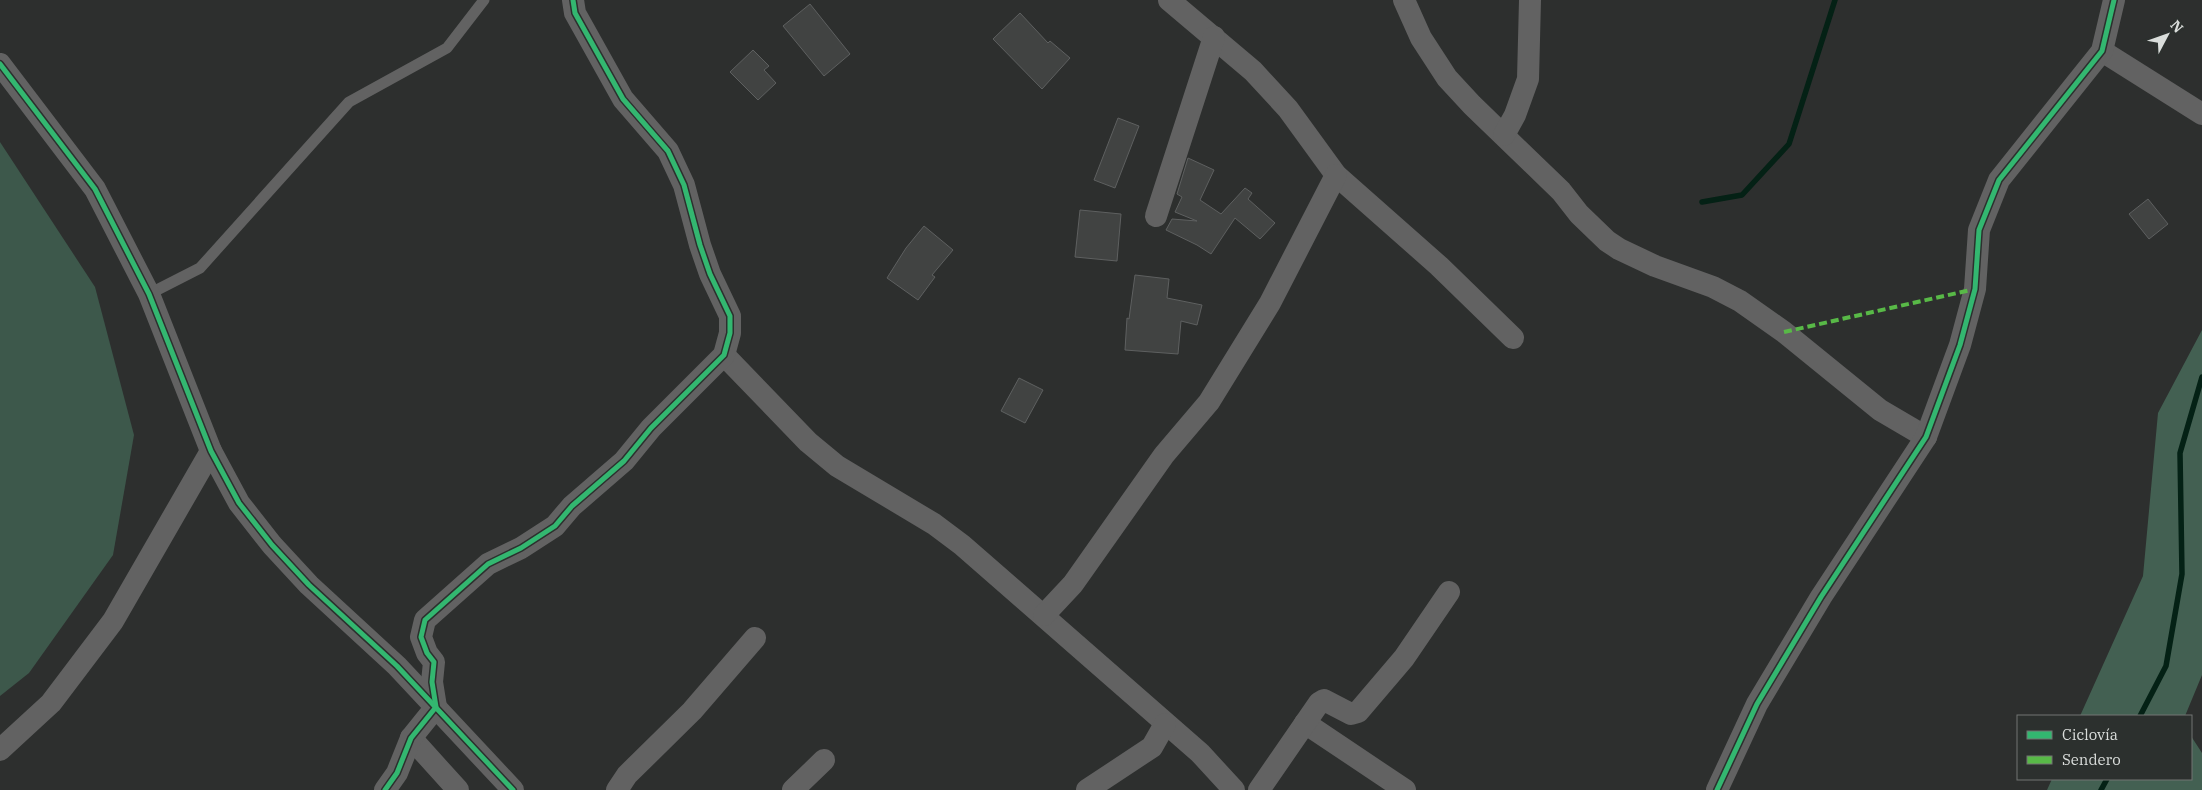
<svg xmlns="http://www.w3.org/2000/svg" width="2202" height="790" font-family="'IBM Plex Serif',serif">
<rect width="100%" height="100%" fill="#2d2f2e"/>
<polygon fill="#3d584b" points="0,142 95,287 134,435 113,555 29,673 0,696"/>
<g fill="#436052">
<polygon points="2202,330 2202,675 2185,716 2080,716 2143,576 2158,413"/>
<polygon points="2191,736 2202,753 2202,790 2047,790 2052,779 2191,779"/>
</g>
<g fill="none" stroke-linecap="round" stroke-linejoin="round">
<g stroke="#042115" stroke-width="5.5">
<polyline points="1702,202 1742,195 1789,144 1835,0"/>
<polyline points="2140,716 2166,666 2182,574 2180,453 2202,377"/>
<polyline points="2101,790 2107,779"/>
</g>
</g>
<g fill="#414342" stroke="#5e6060">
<polygon points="810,4 850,54 824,76 783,26"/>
<polygon points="1020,13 1048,43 1050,41 1070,58 1042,89 993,39"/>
<polygon points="753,50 769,66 764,70 776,83 758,100 730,72"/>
<polygon points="1118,118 1139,126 1115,188 1094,180"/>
<polygon points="1188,158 1214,170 1200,200 1221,214 1245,188 1252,193 1248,199 1275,223 1260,239 1235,218 1211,254 1197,245 1166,230 1172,219 1197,221 1175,212 1182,197 1177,194"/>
<polygon points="2148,199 2168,224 2149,239 2129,214"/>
<polygon points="1080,210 1121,214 1117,261 1075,257"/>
<polygon points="924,226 953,250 932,275 935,277 918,300 887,278 906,248"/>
<polygon points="1135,275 1169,279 1167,298 1202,305 1197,325 1181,321 1178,354 1125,350 1127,318 1129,319"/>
<polygon points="1019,378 1043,390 1025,423 1001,411"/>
</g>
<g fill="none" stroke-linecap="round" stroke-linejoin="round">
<polyline stroke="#626262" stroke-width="11" points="149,294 200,268 349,102 447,48 484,0"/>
<g stroke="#626262" stroke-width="22">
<polyline points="1169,0 1253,71 1288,109 1336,175 1439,266 1513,338"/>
<polyline points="1404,0 1421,38 1447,78 1472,105 1561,191 1579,214 1607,241 1619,249 1655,266 1713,287 1740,301 1784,332 1880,410 1926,437"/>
<polyline points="2102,51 2202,114"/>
<polyline points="0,64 95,189 149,294 211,451 239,503 272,545 309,585 397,666 513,790"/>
<polyline points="1504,135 1515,115 1528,79 1530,0"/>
<polyline points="1156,216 1214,37"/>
<polyline points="724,355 808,442 837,466 934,524 962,545 1200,753 1234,790"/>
<polyline points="1044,615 1073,584 1164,455 1209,402 1270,303 1336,175"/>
<polyline points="1305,723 1405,790"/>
<polyline points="411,738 458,790"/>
<polyline points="0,750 51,703 113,621 211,451"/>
<polyline points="385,790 397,773 411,738 436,707 432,682 434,662 427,653 421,637 425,620 488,564 521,548 555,526 572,506 624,461 651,428 724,355 730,333 730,316 710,274 700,245 684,185 668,151 623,99 575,13 573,0"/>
<polyline points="617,790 627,775 692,711 755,638"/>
<polyline points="793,790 824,760"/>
<polyline points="1087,790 1152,747 1165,724"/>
<polyline points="1259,790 1319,703 1324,700 1351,714 1358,712 1404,658 1449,592"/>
<polyline points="1717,790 1757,704 1821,597 1926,437 1960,345 1975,289 1979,230 1999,180 2102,51 2114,0"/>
</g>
<polyline stroke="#58b947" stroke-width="4" stroke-dasharray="8 4" stroke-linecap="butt" points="1784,332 1975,289"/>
<defs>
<g id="cycleway">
<polyline points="0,64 95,189 149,294 211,451 239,503 272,545 309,585 397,666 513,790"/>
<polyline points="385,790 397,773 411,738 436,707 432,682 434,662 427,653 421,637 425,620 488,564 521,548 555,526 572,506 624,461 651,428 724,355 730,333 730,316 710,274 700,245 684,185 668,151 623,99 575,13 573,0"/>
<polyline points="1717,790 1757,704 1821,597 1926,437 1960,345 1975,289 1979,230 1999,180 2102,51 2114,0"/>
</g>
</defs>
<use href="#cycleway" stroke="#2c302e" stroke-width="8"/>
<use href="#cycleway" stroke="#33b770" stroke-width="5"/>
</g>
<rect x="2017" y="715" width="175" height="65" fill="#2c302e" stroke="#727573"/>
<rect x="2027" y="731" width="25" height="8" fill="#33b770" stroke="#727573"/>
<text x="2062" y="740" font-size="15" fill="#dadddb">Ciclovía</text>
<rect x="2027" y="756" width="25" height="8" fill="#58b947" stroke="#727573"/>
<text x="2062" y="765" font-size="15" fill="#dadddb">Sendero</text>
<g transform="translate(2167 35) rotate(49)" stroke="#2c302e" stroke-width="4" paint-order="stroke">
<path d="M0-4L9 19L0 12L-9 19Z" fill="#dadddb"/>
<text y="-8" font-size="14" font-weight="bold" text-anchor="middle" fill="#dadddb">N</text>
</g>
</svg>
